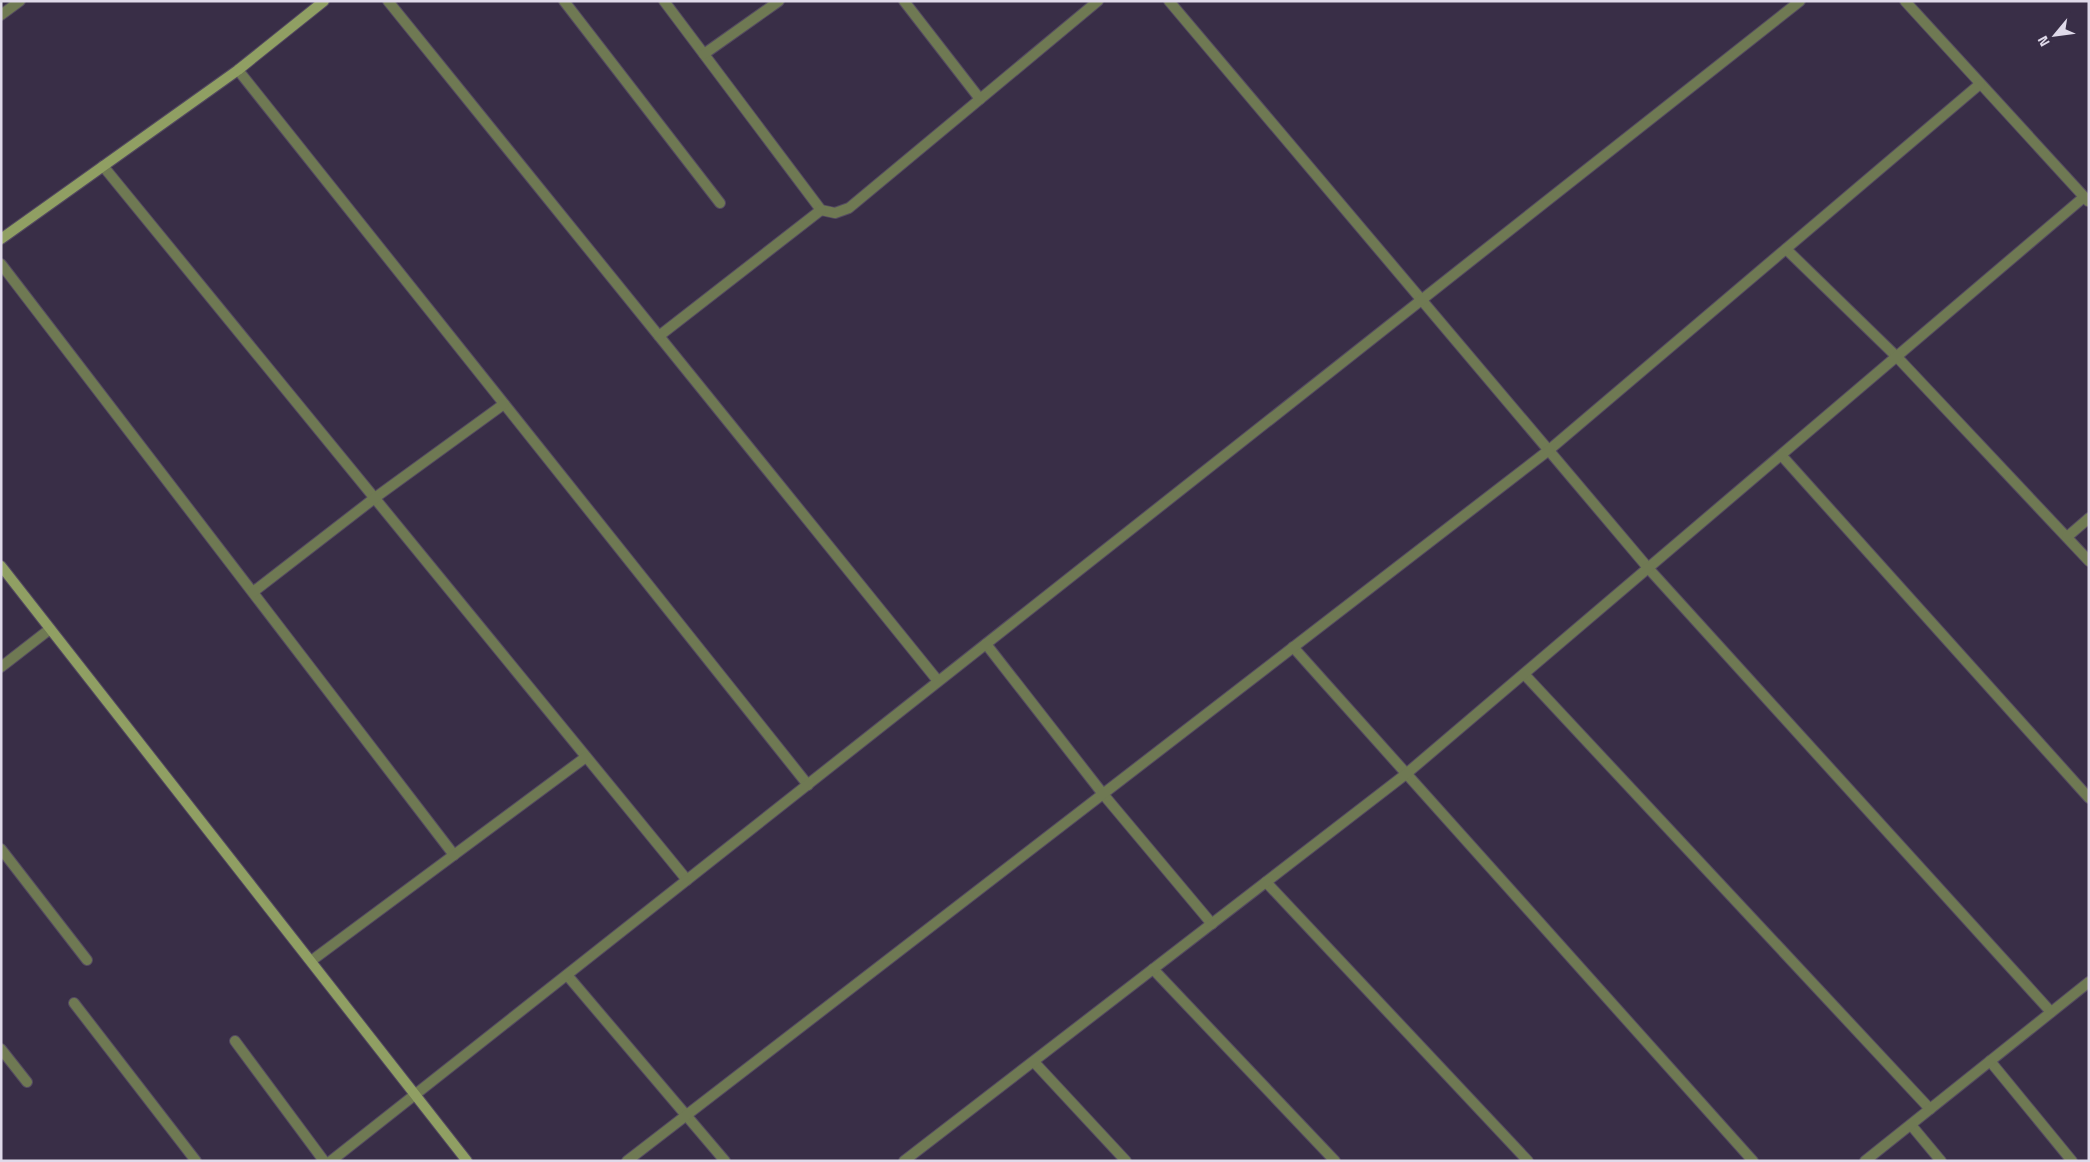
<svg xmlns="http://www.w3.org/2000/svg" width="2090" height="1162" font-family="'Titillium Web',sans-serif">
<rect width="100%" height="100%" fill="#392e47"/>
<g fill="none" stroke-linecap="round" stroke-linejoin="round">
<defs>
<g id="street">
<polyline points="388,1 938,681"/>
<polyline points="564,1 720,203"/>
<polyline points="664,1 821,210 835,213 849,208 1098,1"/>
<polyline points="904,1 980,99"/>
<polyline points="1169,1 1649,569 2051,1012"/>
<polyline points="1905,1 2088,201"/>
<polyline points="1,15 20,1"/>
<polyline points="704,54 779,1"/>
<polyline points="238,70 808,785"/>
<polyline points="103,166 687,880"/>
<polyline points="1786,249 1897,357 2089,561"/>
<polyline points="1,264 454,855"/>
<polyline points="659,336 821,210"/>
<polyline points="1782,456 2089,798"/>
<polyline points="2067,537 2089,518"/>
<polyline points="253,592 376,497 504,404"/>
<polyline points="986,644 1103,794 1212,924"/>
<polyline points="1293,647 1753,1161"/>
<polyline points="1,667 50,629"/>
<polyline points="1524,674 1930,1109"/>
<polyline points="1,849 87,960"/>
<polyline points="1266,882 1528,1161"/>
<polyline points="311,961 586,757"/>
<polyline points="1153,969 1335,1161"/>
<polyline points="567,975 725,1161"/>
<polyline points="74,1003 196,1161"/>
<polyline points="235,1041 324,1161"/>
<polyline points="1,1049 27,1082"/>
<polyline points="1990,1061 2072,1161"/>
<polyline points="1034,1062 1126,1161"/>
<polyline points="1911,1125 1941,1161"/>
<polyline points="331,1161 1800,1"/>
<polyline points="627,1161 1549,450 1980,84"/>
<polyline points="904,1161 1406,774 2084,197"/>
<polyline points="1865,1161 2089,982"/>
</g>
<g id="secondary">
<polyline points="1,239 238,70 324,1"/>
<polyline points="1,566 467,1161"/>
</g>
</defs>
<use href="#street" stroke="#544a61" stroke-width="12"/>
<use href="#secondary" stroke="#544a61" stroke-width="12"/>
<use href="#street" stroke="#6f7953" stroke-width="10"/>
<use href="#secondary" stroke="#909f63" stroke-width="10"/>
</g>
<rect width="2090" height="1162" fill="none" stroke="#e0daea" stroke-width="5"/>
<g transform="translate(2055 35) rotate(241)" stroke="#392e47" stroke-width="4" paint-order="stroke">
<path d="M0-4L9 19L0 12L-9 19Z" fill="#e0daea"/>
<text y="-8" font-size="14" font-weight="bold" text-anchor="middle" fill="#e0daea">N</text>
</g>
</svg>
